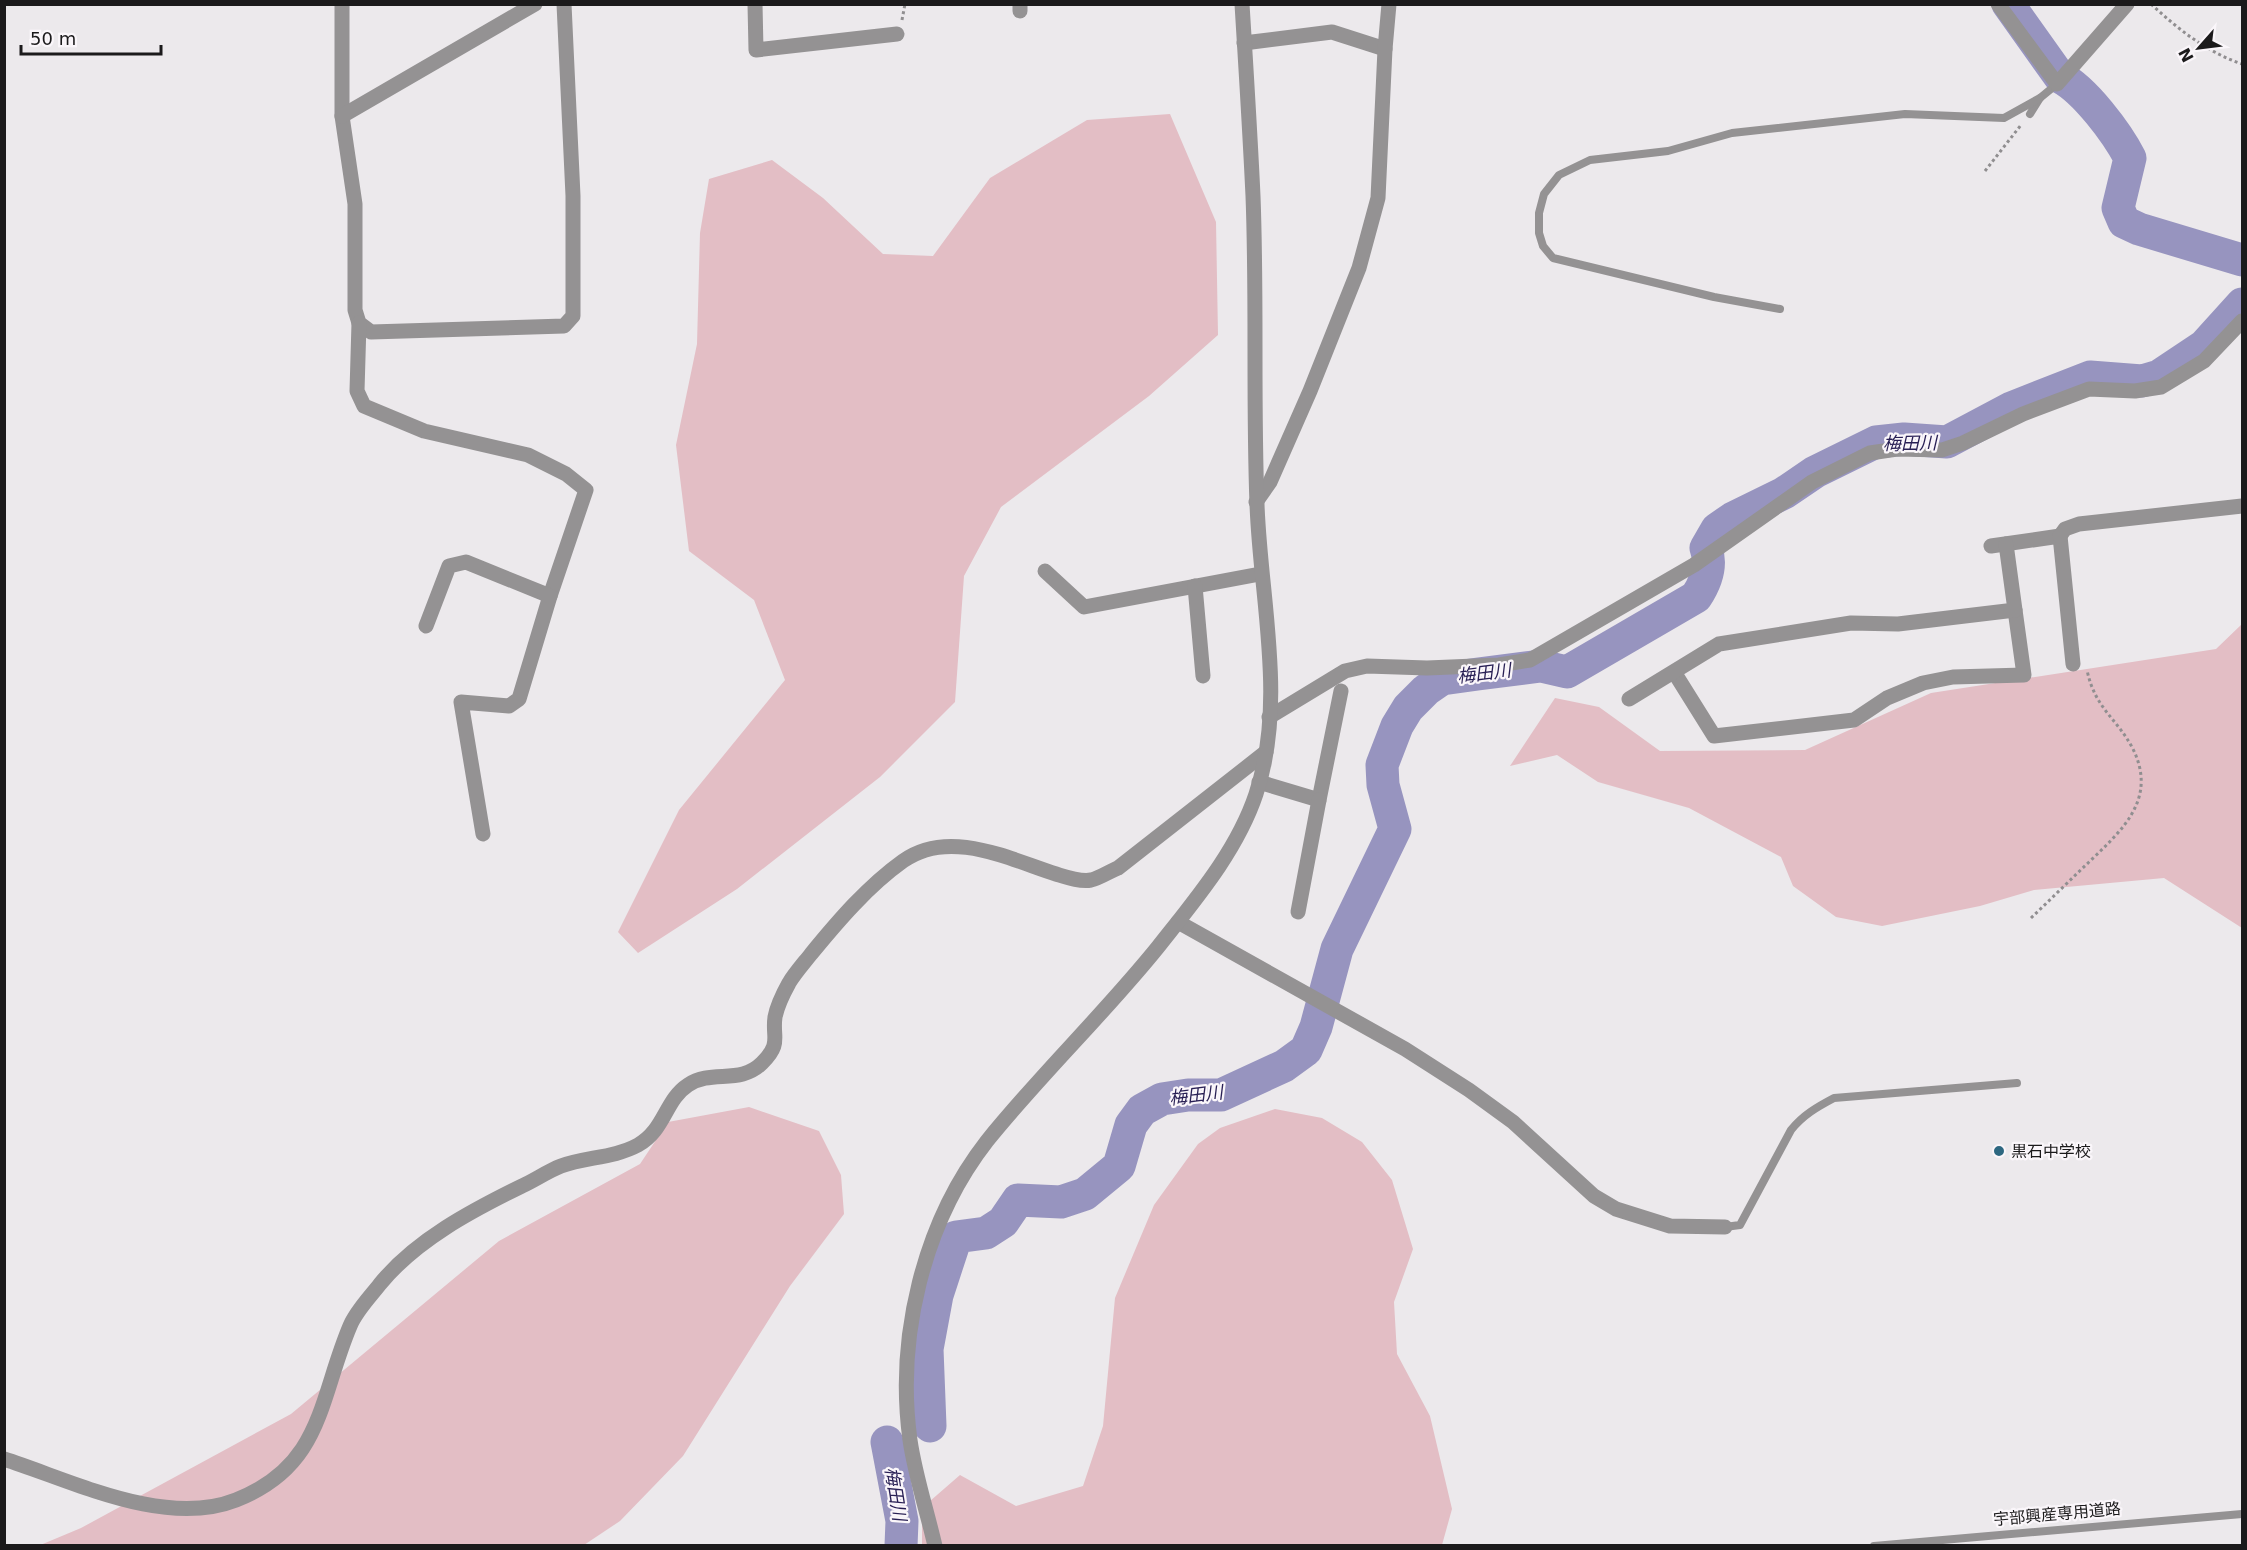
<svg xmlns="http://www.w3.org/2000/svg" width="2247" height="1550" font-family="'DejaVu Sans','Noto Sans JP',sans-serif">
<rect width="100%" height="100%" fill="#ece9ec"/>
<g fill="#e3bec5">
<polygon points="1170,114 1216,222 1218,335 1149,396 1001,507 964,576 955,702 880,777 737,889 638,953 618,932 679,810 785,680 754,600 689,551 676,445 697,344 700,233 709,179 772,160 823,198 883,254 933,256 990,178 1087,120"/>
<polygon points="2242,624 2242,928 2164,878 2034,890 1980,906 1882,926 1836,917 1793,886 1781,857 1689,808 1598,782 1557,755 1510,766 1555,698 1599,707 1660,751 1805,750 1931,693 2216,649"/>
<polygon points="749,1107 819,1131 841,1175 844,1214 790,1286 683,1456 620,1521 584,1545 38,1546 81,1528 291,1414 499,1241 640,1164 668,1122"/>
<polygon points="1275,1109 1322,1118 1362,1142 1392,1180 1413,1249 1394,1302 1397,1354 1430,1416 1452,1509 1442,1545 922,1545 922,1508 960,1475 1016,1506 1083,1486 1103,1426 1115,1298 1154,1205 1198,1144 1220,1128"/>
</g>
<g fill="none" stroke-linecap="round" stroke-linejoin="round">
<g stroke="#9794bf" stroke-width="33">
<path d="M 2008,4 L 2060,77 C 2085,90 2117,133 2130,158 L 2118,208 L 2124,222 L 2139,229 L 2242,260"/>
<path d="M 930,1426 L 927,1349 L 937,1295 L 956,1237 L 986,1233 L 1003,1222 L 1018,1200 L 1061,1202 L 1085,1194 L 1119,1166 L 1131,1125 L 1142,1110 L 1162,1099 L 1188,1095 L 1221,1095 L 1284,1066 L 1306,1050 L 1316,1027 L 1337,949 L 1395,829 L 1383,785 L 1382,765 L 1397,726 L 1408,708 L 1426,690 L 1442,679 L 1478,674 L 1541,666 L 1567,672 L 1696,597 C 1706,582 1712,565 1706,548 L 1717,529 L 1733,518 L 1784,493 L 1815,472 L 1876,442 L 1904,439 L 1947,442 L 2011,408 L 2090,377 L 2142,381 L 2159,376 L 2204,346 L 2242,304"/>
<polyline points="887,1442 902,1521 901,1546"/>
</g>
<g stroke="#908e90" stroke-width="3" stroke-dasharray="3 3" stroke-linecap="butt">
<path d="M 2151,4 C 2179,30 2207,52 2242,64"/>
<polyline points="902,20 905,4"/>
<polyline points="1985,171 2021,125"/>
<path d="M 2031,918 C 2050,900 2069,881 2088,863 C 2121,831 2158,800 2133,749 C 2117,718 2095,709 2087,670"/>
</g>
<g stroke="#949293" stroke-width="8">
<polyline points="2030,114 2040,98 2057,84"/>
<polyline points="1780,309 1714,297 1553,258 1543,246 1539,233 1539,213 1544,194 1559,175 1590,160 1668,151 1732,133 1905,114 2004,118 2040,98"/>
<path d="M 1725,1227 L 1740,1225 L 1791,1130 C 1803,1115 1817,1107 1834,1098 L 2017,1083"/>
<polyline points="1874,1546 2242,1514"/>
</g>
<g stroke="#949293" stroke-width="15">
<polyline points="342,4 342,116 355,204 355,310 359,323 371,332 564,326 573,316 573,196 564,4"/>
<polyline points="755,4 756,50 897,34"/>
<polyline points="1998,4 2057,84 2127,4"/>
<polyline points="1020,11 1020,4"/>
<polyline points="1244,43 1332,32 1385,49"/>
<polyline points="342,116 535,4"/>
<polyline points="359,323 357,391 364,406 424,431 528,455 566,474 586,490 550,596 519,699 509,706 461,702 483,834"/>
<polyline points="1256,502 1270,482 1310,391 1359,268 1378,198 1385,49 1389,4"/>
<polyline points="1991,546 2060,536 2073,664"/>
<polyline points="1045,571 1084,607 1260,574"/>
<polyline points="1195,586 1203,676"/>
<polyline points="426,626 449,566 466,562 550,596"/>
<polyline points="1674,672 1714,736 1854,720 1887,698 1923,683 1953,677 2024,675 2015,610"/>
<polyline points="1629,699 1719,644 1851,623 1898,624 2015,610 2006,544"/>
<polyline points="1269,717 1345,671 1367,666 1427,668 1499,665 1530,660 1694,565 1812,482 1870,453 1897,449 1942,450 1963,443 2023,414 2089,389 2135,391 2161,387 2204,361 2242,321"/>
<polyline points="1259,782 1319,800 1341,691"/>
<polyline points="1298,912 1319,800"/>
<path d="M 4,1459 C 73,1481 165,1528 236,1500 C 323,1466 319,1399 350,1326 C 356,1311 370,1297 380,1284 C 416,1240 471,1211 522,1186 C 535,1180 548,1171 561,1166 C 586,1157 614,1158 638,1145 C 665,1130 665,1100 688,1085 C 712,1069 740,1085 762,1063 C 782,1043 772,1038 775,1017 C 777,1007 784,992 789,983 C 795,973 804,963 811,954 C 838,921 868,886 903,861 C 949,828 1009,859 1056,874 C 1066,877 1080,882 1091,880 C 1100,878 1110,871 1118,868 L 1266,752"/>
</g>
<g stroke="#949293" stroke-width="15">
<polyline points="2060,536 2065,529 2079,524 2242,506"/>
<polyline points="1178,922 1405,1049 1469,1090 1513,1122 1594,1196 1616,1209 1670,1226 1725,1227"/>
<path d="M 935,1546 C 927,1511 915,1475 910,1440 C 896,1338 923,1223 987,1141 C 1041,1074 1104,1014 1158,947 C 1195,900 1237,851 1256,794 C 1287,701 1260,598 1257,504 C 1253,401 1257,298 1253,196 C 1250,132 1246,68 1242,4"/>
</g>
</g>
<circle fill="#2d6780" stroke="#faf6fa" stroke-width="2" cx="1999" cy="1151" r="6"/>
<g text-anchor="middle" dominant-baseline="central" stroke-width="4.5" stroke-linejoin="round" paint-order="stroke">
<g font-size="16" fill="#1b1a1b" stroke="#faf6fa" text-anchor="start">
<text x="2011" y="1151">黒石中学校</text>
</g>
<g font-size="16" fill="#1b1a1b" stroke="#faf6fa">
<text transform="translate(2057 1514) rotate(-5)">宇部興産専用道路</text>
</g>
<g font-size="18" font-style="italic" fill="#281f54" stroke="#faf6fa">
<text transform="translate(1910 443) rotate(-1)">梅田川</text>
<text transform="translate(1484 673) rotate(-7)">梅田川</text>
<text transform="translate(1196 1095) rotate(-7)">梅田川</text>
<text transform="translate(896 1494) rotate(81)">梅田川</text>
</g>
</g>
<rect width="2247" height="1550" fill="none" stroke="#1b1a1b" stroke-width="12"/>
<g transform="translate(2199 48) rotate(242)" stroke="#faf6fa" stroke-width="4.5" paint-order="stroke">
<path d="M0-4.5L10 22L0 15L-10 22Z" fill="#1b1a1b"/>
<text y="-9" font-size="16" font-weight="bold" text-anchor="middle" fill="#1b1a1b">N</text>
</g>
<path d="M21 45v9h140v-9" fill="none" stroke="#1b1a1b" stroke-width="3"/>
<text x="30" y="45" font-size="18" fill="#1b1a1b" stroke="#faf6fa" stroke-width="4.5" paint-order="stroke">50 m</text>
</svg>
